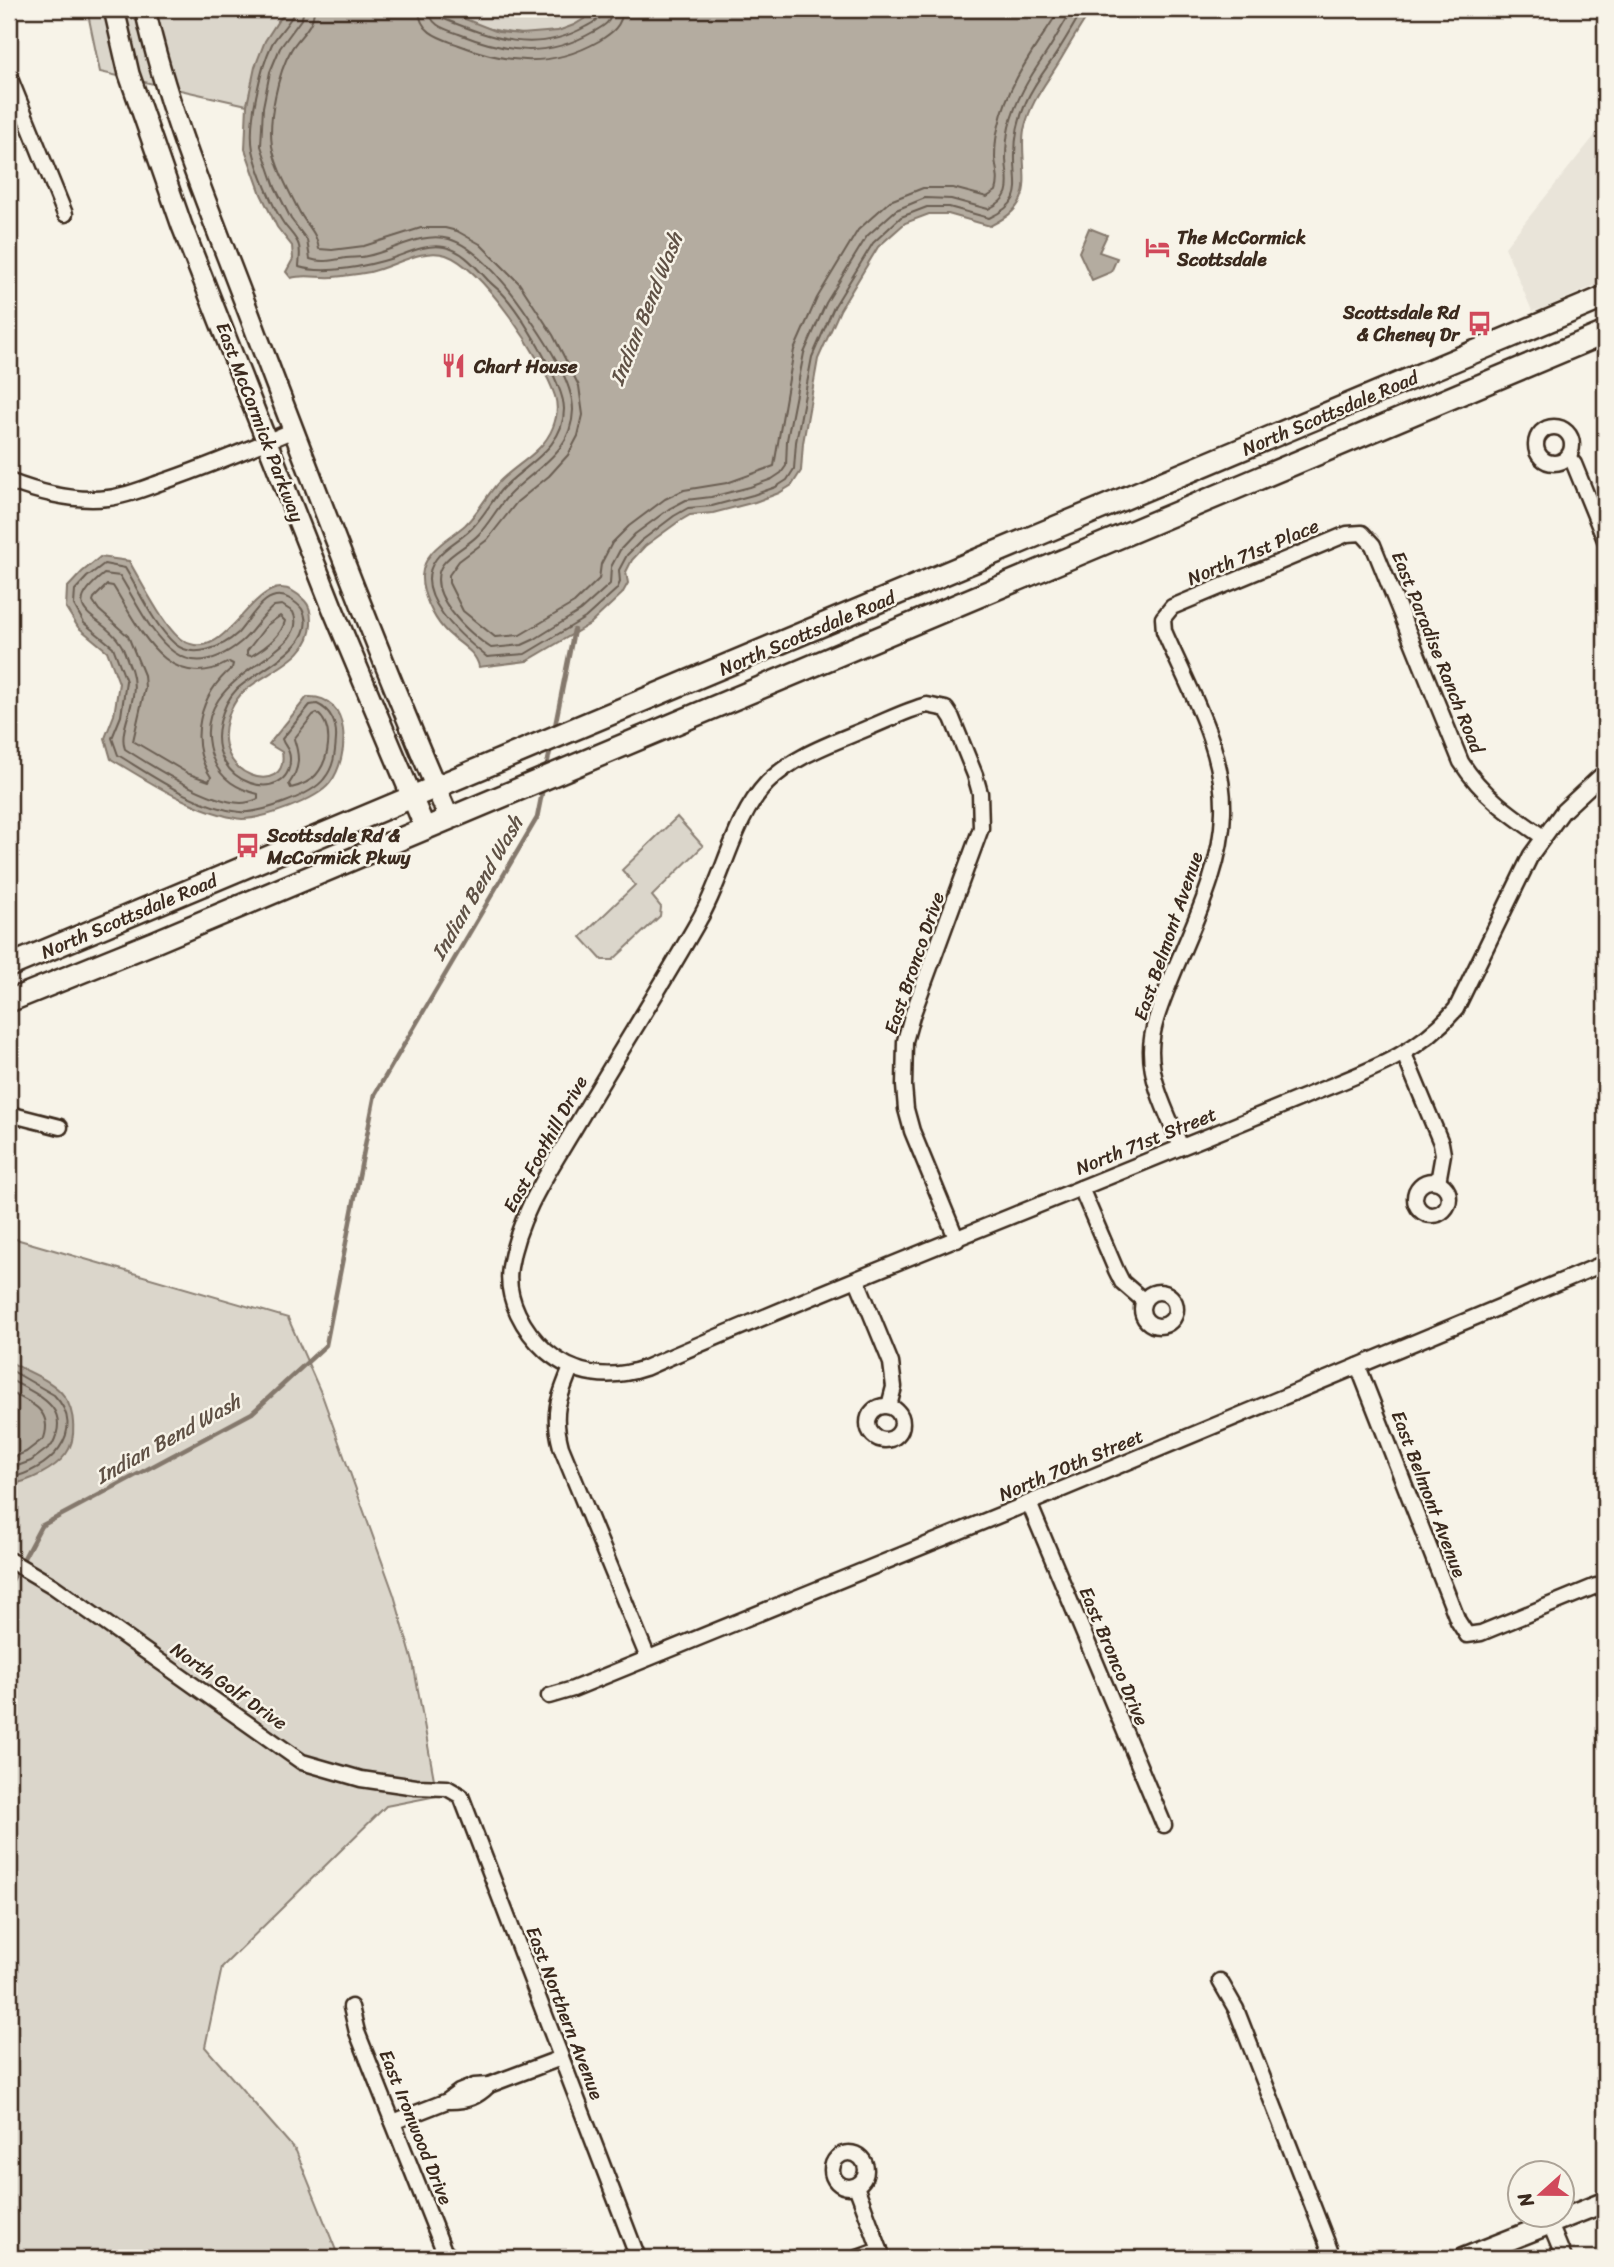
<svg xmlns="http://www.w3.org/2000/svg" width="1614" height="2267" font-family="Sriracha,sans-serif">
<rect width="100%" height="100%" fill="#f7f3e8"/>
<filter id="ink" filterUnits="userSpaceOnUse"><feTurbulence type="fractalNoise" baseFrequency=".0143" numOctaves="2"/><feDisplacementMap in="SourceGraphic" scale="14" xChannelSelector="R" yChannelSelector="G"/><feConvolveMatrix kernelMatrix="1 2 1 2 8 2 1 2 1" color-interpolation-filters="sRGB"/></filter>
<g filter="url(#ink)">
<polygon fill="#e9e4d9" points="1605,123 1605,281 1542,309 1532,311 1505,247"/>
<g fill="#dbd6cb" stroke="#8b8074" stroke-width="2">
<path d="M 87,9 L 290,9 C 265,35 255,70 247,105 L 100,72 Z"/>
<path d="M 440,9 L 600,9 C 555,49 488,35 440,9 Z"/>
<polygon points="677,817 703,846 652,896 661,907 660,916 613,960 602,960 581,937 635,885 622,870"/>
<polygon points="9,1237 288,1318 322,1395 394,1595 413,1662 437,1796 386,1806 222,1967 205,2047 296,2151 339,2258 9,2258"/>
</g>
<g fill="#b4aca0" stroke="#84786c" stroke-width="2">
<path d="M 290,9 L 440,9 L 498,32 L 521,34 L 558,31 L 574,25 L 600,9 L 1092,9 C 1081,25 1071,42 1061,59 C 1046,84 1031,100 1024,130 C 1020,152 1029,181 1021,199 C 1015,213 1003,219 990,226 L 948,214 L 929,214 L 905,223 L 878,247 L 840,310 L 818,359 L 803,443 L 801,471 L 792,485 L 779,493 L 755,502 L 713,513 L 690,515 L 678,522 L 645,546 L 632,560 L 626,572 L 628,583 L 622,594 L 590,624 L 527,661 L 479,667 C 476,650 455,642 444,629 C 433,617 421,592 422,576 C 424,550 448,540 465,525 C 478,513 486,496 498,483 C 516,464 543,453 553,427 C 557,417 558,406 555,396 C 543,359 483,268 446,255 C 423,247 393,267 370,272 C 358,274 344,276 333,277 C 319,278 304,274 291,278 L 286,272 L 293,259 L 292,246 L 277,227 L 261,194 L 245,149 L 247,105 L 255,67 L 265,41 L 278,21 Z"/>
<polygon points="1089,228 1107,235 1099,252 1117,258 1111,272 1092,280 1079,252"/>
<path d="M 100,557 L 129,561 C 140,580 165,629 182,640 C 232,672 257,549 305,601 C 310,606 311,614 311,621 C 313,660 264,671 241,694 C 235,701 231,708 228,717 C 208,778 290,799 282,752 L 269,744 L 307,697 C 352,694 350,757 330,783 C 317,800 263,819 242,819 C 237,819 231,817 226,816 C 184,805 148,781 111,759 L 105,738 L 114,715 L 119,683 L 107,651 L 78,627 L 66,608 L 67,588 L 82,572 Z"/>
<path d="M 9,1361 C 26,1372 52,1379 64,1396 C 75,1411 77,1439 66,1454 C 54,1470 28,1482 9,1485 Z"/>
</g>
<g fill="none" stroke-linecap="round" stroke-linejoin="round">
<g stroke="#6b5e52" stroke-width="2">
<path d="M 295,9 C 294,19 277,34 272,44 C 260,69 248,123 253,150 C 257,169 273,208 284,224 C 289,231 297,238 299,246 C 301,253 299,261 299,267 C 325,275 368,266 393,258 C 410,252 426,244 444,247 C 462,250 475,266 486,278 C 491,284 497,288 502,293 C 520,312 564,384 564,409 C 564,449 524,465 501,490 C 491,502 483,517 472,528 C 461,540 446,545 436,559 C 410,594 463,638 487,657 L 525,654 L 585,618 L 617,589 L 620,582 L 619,570 L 627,555 L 641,541 L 674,516 L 688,508 L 712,506 L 753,495 L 776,487 L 787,480 L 794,469 L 796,442 L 812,357 L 834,307 L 873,243 L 901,217 L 927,207 L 949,207 L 989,218 C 1026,201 1014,187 1015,155 C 1015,137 1019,118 1026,102 C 1033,86 1042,74 1052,60 C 1063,44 1073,26 1083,9"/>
<path d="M 304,9 L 302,18 L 280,48 L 270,72 L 263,107 L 261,146 L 275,187 L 291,219 L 307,240 L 310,259 C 321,263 334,260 346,258 C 353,257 360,258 367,256 C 393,251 422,231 449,239 C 480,248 514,294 531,320 C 546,342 573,382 573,410 C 572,454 533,469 508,496 C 497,508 490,522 479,534 C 468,546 453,551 443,564 C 423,592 470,635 491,648 L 522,645 L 535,639 L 580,611 L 610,584 L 611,567 L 620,550 L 635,534 L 669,509 L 686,500 L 711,497 L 750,487 L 772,479 L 781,473 L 786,466 L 787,440 L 804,353 L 826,303 L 867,236 L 896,210 L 925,198 L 951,199 L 988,209 C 1015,197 1007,182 1006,159 C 1006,149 1007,136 1009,127 C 1016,99 1029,78 1045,55 C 1055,40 1063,24 1073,9"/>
<path d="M 314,9 C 314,27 299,36 291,50 C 278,73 268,119 272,146 C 276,168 289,191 299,211 C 306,225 317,232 319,249 L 332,250 L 364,246 L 421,228 L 445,228 L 457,231 L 480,244 L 519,283 L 553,335 L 579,386 L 583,415 L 578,436 L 568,455 L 549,476 L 517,502 L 487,540 L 459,561 L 449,575 L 449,583 L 463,611 L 495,637 L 520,635 L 574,603 L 599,579 L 601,564 L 612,543 L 629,526 L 665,499 L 684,490 L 727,483 L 774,466 L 794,350 L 817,298 L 858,230 L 890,201 L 923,188 L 953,188 L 987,197 L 996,191 C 1000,179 996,170 995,158 C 995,148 996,135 999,125 C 1008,82 1037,46 1060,9"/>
<path d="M 419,9 C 419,33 440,38 459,45 C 507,64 552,68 599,41 C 612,33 622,26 623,9"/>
<path d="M 429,9 C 430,26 445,29 459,34 C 506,53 548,58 593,32 C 604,26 612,22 612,9"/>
<path d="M 438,9 L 439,15 L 444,19 C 492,38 535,55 585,27 C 594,22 602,19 603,9"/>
<path d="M 104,564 L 125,568 C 139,591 155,627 175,644 C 193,659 222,648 238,633 C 251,619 266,585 290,599 C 295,602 299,605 302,609 C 322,645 255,671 237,689 C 228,698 223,709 220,722 C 204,787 292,807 290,758 C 290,749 284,746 282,739 L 310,705 L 317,704 C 331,710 337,724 336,739 C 335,754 334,767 324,779 C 312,795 260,814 240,812 C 196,807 154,777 118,755 L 112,738 L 121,716 L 126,681 L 113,647 L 84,623 L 74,605 L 75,590 L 87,577 Z"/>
<path d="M 104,574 L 120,576 C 149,623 176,695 241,642 C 253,632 261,616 274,606 L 282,605 L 293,612 C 315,658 180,672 213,759 C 221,780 238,789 258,794 L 258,799 C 253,801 247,803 241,803 C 208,802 153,767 125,749 C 117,727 142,700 131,669 C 127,661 125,650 120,643 C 102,614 55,613 104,574 Z"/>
<path d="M 107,585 L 113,586 C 139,627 168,696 229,662 L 233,664 L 232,668 C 200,694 187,741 211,777 L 209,781 L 189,774 L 133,741 L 145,688 L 144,675 L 128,636 L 99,610 L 93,601 L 94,598 Z"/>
<path d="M 280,616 L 285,621 C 281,637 265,648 251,656 L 247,655 L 247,651 L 267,625 Z"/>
<path d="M 317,713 C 335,727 329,760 316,775 C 310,782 299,786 291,788 L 289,784 C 300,768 300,757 294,739 L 313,715 Z"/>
<path d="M 9,1369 L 54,1395 C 90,1432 47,1472 9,1478"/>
<path d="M 9,1379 C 35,1394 73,1406 52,1445 L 31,1461 L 9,1469"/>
<path d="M 9,1392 C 31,1402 53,1411 44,1438 L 26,1452 L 9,1459"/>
</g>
<g stroke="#84786c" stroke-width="4.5">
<polyline points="554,731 574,630"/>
<polyline points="546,769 551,747"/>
<polyline points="9,1586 41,1526 252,1413 326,1345 375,1094 537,818 543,788"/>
</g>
<defs>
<g id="street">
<polyline points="9,76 65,214"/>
<circle cx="1554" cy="445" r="18"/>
<polyline points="1568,457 1574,464 1605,540"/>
<path d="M 9,481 C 40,493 74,502 108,498 C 126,496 143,489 159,483 C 205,468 249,449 294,430"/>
<polyline points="1404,1054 1441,1143 1443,1154 1438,1182"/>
<polyline points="9,1114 60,1127"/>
<path d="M 1181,1147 C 1169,1117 1151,1085 1151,1051 C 1151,1027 1162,1002 1171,979 C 1192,926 1222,870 1223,812 C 1225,749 1188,687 1164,631 L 1163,618 L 1172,607 L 1347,534 L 1362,533 L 1373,545 L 1461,762 C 1482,795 1511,815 1543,837"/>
<circle cx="1432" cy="1198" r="17"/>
<polyline points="1081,1188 1116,1270 1122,1282 1144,1301"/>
<path d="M 957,1240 L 912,1131 L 906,1109 L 904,1086 L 905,1041 L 912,1016 L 981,828 L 980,793 L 975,775 L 952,718 L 946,709 L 927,705 C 907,710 888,720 868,728 C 833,743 795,755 767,783 C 733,819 724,878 699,920 C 660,989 617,1056 577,1124 C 551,1168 518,1215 510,1267 C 505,1299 524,1331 546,1351 C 575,1376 610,1380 645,1368 C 823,1290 1004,1220 1184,1146 C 1227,1129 1269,1111 1311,1094 C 1367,1071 1416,1056 1456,1009 L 1531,855 L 1563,811 L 1605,772"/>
<polyline points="857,1280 891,1363 894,1387 889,1406"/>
<circle cx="1159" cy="1309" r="17"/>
<polyline points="1358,1366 1458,1621 1467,1635 1481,1633 1596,1586"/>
<path d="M 571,1368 C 558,1399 552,1414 561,1447 L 648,1658"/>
<circle cx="885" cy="1423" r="17"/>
<polyline points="1029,1503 1164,1825"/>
<polyline points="9,1560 53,1586 302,1762 361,1779 416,1787 447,1788 461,1796 638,2258"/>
<polyline points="549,1696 573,1689 1029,1503 1605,1263"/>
<polyline points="1220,1981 1236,2009 1333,2258"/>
<polyline points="351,2007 357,2032 444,2251 452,2258"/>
<path d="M 450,2101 C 467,2101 477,2097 489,2085"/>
<polyline points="393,2122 447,2101 459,2092 474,2086 489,2085 561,2058"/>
<circle cx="849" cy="2170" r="17"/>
<polyline points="856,2186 883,2258"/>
<polyline points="1550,2224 1564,2258"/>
<polyline points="858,2258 880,2250"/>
</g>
<g id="secondary">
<polyline points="114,9 129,74 182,226 332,607 425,828"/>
<path d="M 145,9 C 170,121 217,227 257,335 C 319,497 380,659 449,818"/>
<polyline points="1464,2258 1605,2202"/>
</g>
<g id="primary">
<polyline points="9,966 1605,297"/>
<polyline points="9,1001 155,942 1605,333"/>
</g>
</defs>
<use href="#street" stroke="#3b2a1e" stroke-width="19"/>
<use href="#secondary" stroke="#3b2a1e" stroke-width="24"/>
<use href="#primary" stroke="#3b2a1e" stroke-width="26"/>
<use href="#street" stroke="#f7f3e8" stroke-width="14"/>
<use href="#secondary" stroke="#f7f3e8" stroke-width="19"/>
<use href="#primary" stroke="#f7f3e8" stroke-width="21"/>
</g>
</g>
<defs>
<symbol id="hotel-bare" viewBox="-9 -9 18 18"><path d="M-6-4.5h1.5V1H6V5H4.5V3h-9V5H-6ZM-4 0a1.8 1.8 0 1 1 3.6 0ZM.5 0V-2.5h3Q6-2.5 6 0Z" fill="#d1495b" stroke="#f7f3e8" stroke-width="2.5" paint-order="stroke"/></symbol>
<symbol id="bus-bare" viewBox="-9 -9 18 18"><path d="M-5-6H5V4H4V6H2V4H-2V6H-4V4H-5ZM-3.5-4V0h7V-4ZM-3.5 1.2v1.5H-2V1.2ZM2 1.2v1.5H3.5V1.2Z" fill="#d1495b" stroke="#f7f3e8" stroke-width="2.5" paint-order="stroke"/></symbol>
<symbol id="restaurant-bare" viewBox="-9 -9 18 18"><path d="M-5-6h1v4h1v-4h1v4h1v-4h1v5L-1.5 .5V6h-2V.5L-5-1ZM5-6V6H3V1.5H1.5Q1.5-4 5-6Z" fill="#d1495b" stroke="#f7f3e8" stroke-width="2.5" paint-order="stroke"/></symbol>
</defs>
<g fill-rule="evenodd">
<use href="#hotel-bare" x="1140" y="230" width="35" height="35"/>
<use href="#bus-bare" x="1462" y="306" width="35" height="35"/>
<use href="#restaurant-bare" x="436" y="348" width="35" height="35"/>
<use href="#bus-bare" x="230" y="828" width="35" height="35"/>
</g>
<g text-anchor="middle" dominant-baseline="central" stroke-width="5" stroke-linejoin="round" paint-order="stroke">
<g font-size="19" font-weight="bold" fill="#3b2a1e" stroke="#f7f3e8" text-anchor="start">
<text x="1177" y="237">The McCormick<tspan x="1177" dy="22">Scottsdale</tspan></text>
<text x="1459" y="312" text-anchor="end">Scottsdale Rd<tspan x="1459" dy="22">&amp; Cheney Dr</tspan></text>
<text x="474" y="366">Chart House</text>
<text x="267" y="835">Scottsdale Rd &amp;<tspan x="267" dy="22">McCormick Pkwy</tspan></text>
</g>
<g font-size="19" fill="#3b2a1e" stroke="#f7f3e8">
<text transform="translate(1330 413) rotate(-23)">North Scottsdale Road</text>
<text transform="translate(260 422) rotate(69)">East McCormick Parkway</text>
<text transform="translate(1253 552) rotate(-23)">North 71st Place</text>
<text transform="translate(807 633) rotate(-23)">North Scottsdale Road</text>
<text transform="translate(1438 652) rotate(68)">East Paradise Ranch Road</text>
<text transform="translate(129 916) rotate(-23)">North Scottsdale Road</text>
<text transform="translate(1168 936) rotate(-71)">East Belmont Avenue</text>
<text transform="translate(914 963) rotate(-71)">East Bronco Drive</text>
<text transform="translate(1146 1141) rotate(-22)">North 71st Street</text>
<text transform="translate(545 1144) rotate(-61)">East Foothill Drive</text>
<text transform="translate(1071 1465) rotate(-23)">North 70th Street</text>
<text transform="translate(1429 1494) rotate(69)">East Belmont Avenue</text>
<text transform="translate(1114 1656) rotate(67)">East Bronco Drive</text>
<text transform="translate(229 1686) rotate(35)">North Golf Drive</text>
<text transform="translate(565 2013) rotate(69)">East Northern Avenue</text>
<text transform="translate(416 2127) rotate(68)">East Ironwood Drive</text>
</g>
<g font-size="21" font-style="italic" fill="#5f5145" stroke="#f7f3e8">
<text transform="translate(646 309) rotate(-68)">Indian Bend Wash</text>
<text transform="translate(477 888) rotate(-60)">Indian Bend Wash</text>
<text transform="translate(168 1439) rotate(-29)">Indian Bend Wash</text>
</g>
</g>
<rect width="1614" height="2267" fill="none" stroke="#f7f3e8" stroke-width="35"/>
<rect x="18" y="18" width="1579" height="2232" fill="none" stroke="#3b2a1e" stroke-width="2.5" filter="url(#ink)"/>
<g transform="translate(1541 2194) rotate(249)"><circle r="33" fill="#f7f3e8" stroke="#aca397" stroke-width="2"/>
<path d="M0-5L12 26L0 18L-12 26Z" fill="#d1495b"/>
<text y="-10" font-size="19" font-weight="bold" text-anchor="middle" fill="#3b2a1e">N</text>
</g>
</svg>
